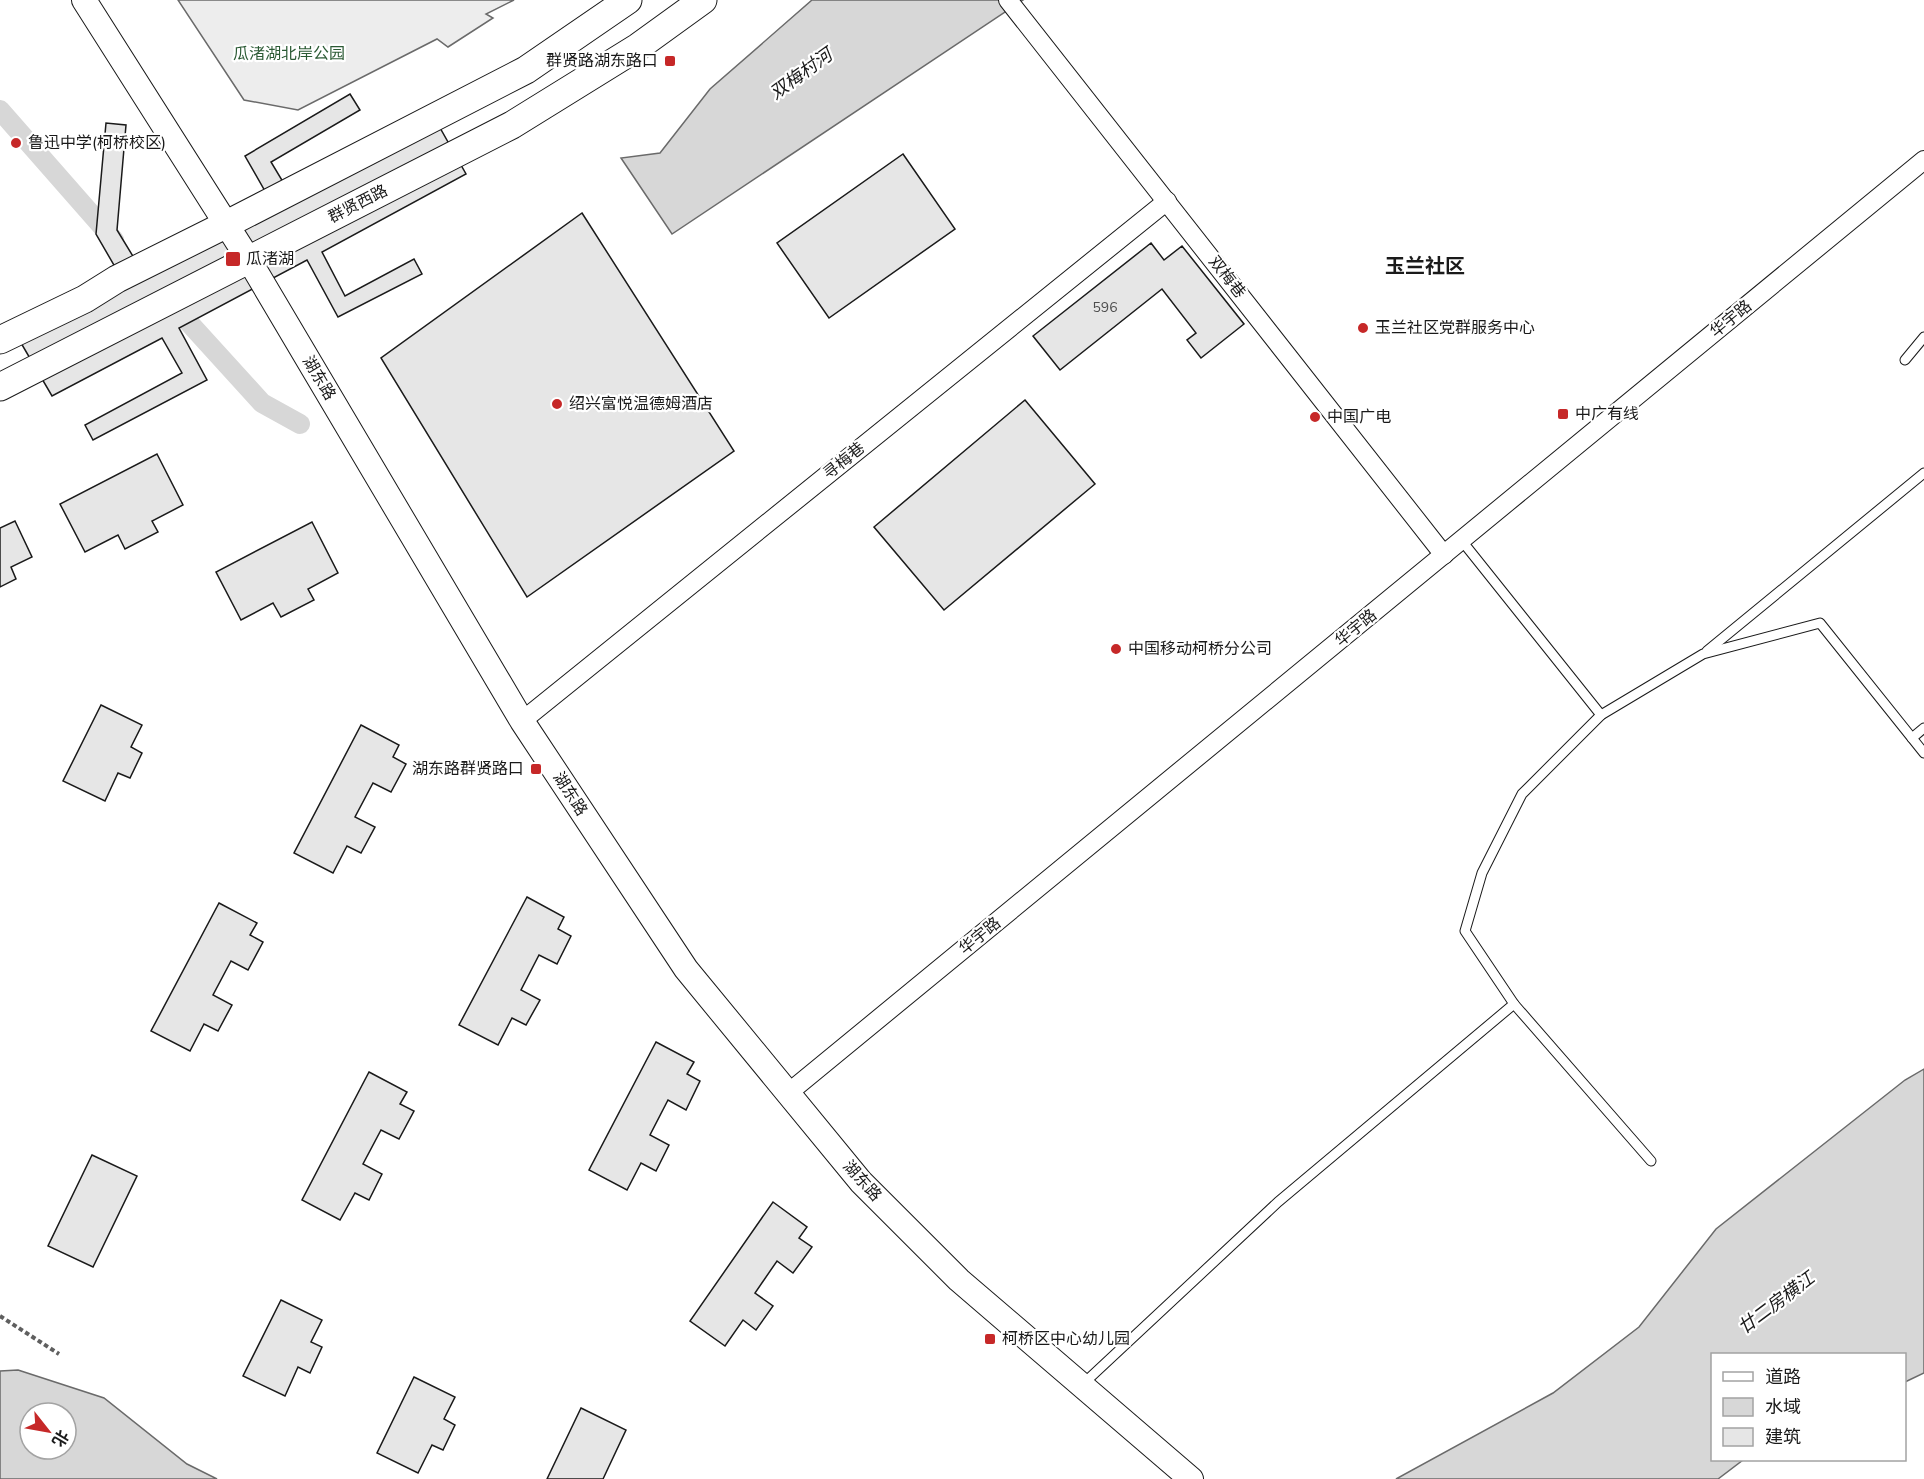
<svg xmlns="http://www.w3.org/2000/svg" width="1924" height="1479" font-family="'Nunito Sans','Noto Sans SC',sans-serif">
<rect width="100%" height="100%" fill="#fff"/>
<polygon fill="#ededed" stroke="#6a6a6a" stroke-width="1.5" points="178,0 514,0 486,14 493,18 448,47 437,39 298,110 244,100"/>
<g fill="#d7d7d7" stroke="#6a6a6a" stroke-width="1.5" fill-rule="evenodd">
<polygon points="812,0 1023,0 672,234 621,158 660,153 710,89"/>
<polygon points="1924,1069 1924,1373 1905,1382 1904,1354 1712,1354 1712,1460 1743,1460 1718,1479 1396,1479 1553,1393 1639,1327 1716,1229 1905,1080"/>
<path d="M 18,1370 L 104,1398 L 187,1464 L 217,1479 L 0,1479 L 0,1371 ZM 30,1413 L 66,1413 L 66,1449 L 30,1449 Z"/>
</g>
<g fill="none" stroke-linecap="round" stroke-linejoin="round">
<g stroke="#d7d7d7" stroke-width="20">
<polyline points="0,110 114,240"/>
<polyline points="172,304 262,403 300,424"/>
</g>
</g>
<g fill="#e6e6e6" stroke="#1a1a1a" stroke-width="1.5">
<polygon points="350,94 360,110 271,162 292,197 435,119 466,174 322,252 345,296 414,259 422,274 338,317 307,260 179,328 207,380 93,440 85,425 182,373 162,338 52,396 21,343 126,286 96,234 106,123 126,125 117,230 145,276 274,207 245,156"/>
<polygon points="903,154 955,229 829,318 777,243"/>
<polygon points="582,213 734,451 527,597 381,358"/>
<polygon points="1151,243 1164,260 1182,246 1244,324 1201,358 1187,340 1196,333 1162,289 1060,370 1033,336"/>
<polygon points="1025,400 1095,484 944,610 874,527"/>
<polygon points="157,454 183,505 152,521 158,532 125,549 118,535 85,552 60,504"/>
<polygon points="15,521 32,557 11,567 16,579 0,587 0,528"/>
<polygon points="312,522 338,573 308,589 314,600 281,617 273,603 241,620 216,572"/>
<polygon points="101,705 142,725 131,747 142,753 130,778 118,773 105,801 63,781"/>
<polygon points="361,725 399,745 393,757 406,764 391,792 373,783 355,817 375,827 361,853 347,846 333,873 294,853"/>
<polygon points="527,897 564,917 558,929 571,936 557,964 539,955 521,990 540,1000 526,1025 512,1018 498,1045 459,1025"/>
<polygon points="219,903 257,923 250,935 263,942 248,970 231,961 213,995 232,1005 218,1031 204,1024 190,1051 151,1031"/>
<polygon points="656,1042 694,1062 687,1074 700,1081 686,1110 668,1100 650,1135 669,1145 656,1171 641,1163 627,1190 589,1170"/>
<polygon points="369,1072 407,1092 400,1104 414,1111 399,1139 381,1130 363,1164 382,1174 369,1200 355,1193 340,1220 302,1200"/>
<polygon points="92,1155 137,1176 93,1267 48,1246"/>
<polygon points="773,1202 807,1227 799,1238 812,1247 793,1273 777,1261 755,1293 773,1306 756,1330 743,1320 725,1346 690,1321"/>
<polygon points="281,1300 322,1320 311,1342 322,1347 310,1373 298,1367 285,1396 243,1376"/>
<polygon points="414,1377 455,1397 444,1419 455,1425 443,1450 432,1445 418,1473 377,1453"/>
<polygon points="581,1408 626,1430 603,1479 547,1479"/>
</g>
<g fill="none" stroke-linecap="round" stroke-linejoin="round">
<defs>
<g id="lane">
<polyline points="1905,360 1924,337"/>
<polyline points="1462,541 1601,715"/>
<polyline points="1707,651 1924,473"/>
<polyline points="1912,738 1924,728"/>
<polyline points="1651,1161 1514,1004 1465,931 1482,873 1522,794 1601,715 1703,654 1820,623 1924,753"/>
<polyline points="1082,1385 1278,1202 1514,1004"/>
</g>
<g id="street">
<polyline points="1008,0 1444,555"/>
<polyline points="522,721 1167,201"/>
<polyline points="787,1094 1924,160"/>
</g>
<polyline id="secondary" points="84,0 249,260 522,721 686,969 861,1182 959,1280 1191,1479"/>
<g id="primary">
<polyline points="0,340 85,299 117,279 227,224 526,70 628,0"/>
<polyline points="0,387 512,125 638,47 703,0"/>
</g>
</defs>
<use href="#lane" stroke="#1a1a1a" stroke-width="11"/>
<use href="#street" stroke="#1a1a1a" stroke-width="20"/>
<use href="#secondary" stroke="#1a1a1a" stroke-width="26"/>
<use href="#primary" stroke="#1a1a1a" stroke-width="29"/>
<polyline stroke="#5f5f5f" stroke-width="4" stroke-dasharray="4.5 3" stroke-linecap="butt" points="0,1316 59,1354"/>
<use href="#lane" stroke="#fff" stroke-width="9"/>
<use href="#street" stroke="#fff" stroke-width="18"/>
<use href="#secondary" stroke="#fff" stroke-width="24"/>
<use href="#primary" stroke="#fff" stroke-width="27"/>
</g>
<g fill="#c62828" stroke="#fff" stroke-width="2">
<rect x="664" y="55" width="12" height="12" rx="3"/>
<circle cx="16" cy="143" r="6"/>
<rect x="225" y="251" width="16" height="16" rx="3"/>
<circle cx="1363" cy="328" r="6"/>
<circle cx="557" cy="404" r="6"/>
<rect x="1557" y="408" width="12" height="12" rx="3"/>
<circle cx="1315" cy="417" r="6"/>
<circle cx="1116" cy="649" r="6"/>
<rect x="530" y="763" width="12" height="12" rx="3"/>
<rect x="984" y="1333" width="12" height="12" rx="3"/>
</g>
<g text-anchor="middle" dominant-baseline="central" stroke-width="4.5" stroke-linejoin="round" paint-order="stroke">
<g font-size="14" fill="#4d4d4d">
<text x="1105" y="307">596</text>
</g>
<g font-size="16" fill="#2b5a34" stroke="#fff">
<text x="289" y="54">瓜渚湖北岸公园</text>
</g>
<g font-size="16" fill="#1a1a1a" stroke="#fff" text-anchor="start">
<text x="658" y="61" text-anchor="end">群贤路湖东路口</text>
<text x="28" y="143">鲁迅中学(柯桥校区)</text>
<text x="246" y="259">瓜渚湖</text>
<text x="1375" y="328">玉兰社区党群服务中心</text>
<text x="569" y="404">绍兴富悦温德姆酒店</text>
<text x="1575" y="414">中广有线</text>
<text x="1327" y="417">中国广电</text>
<text x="1128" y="649">中国移动柯桥分公司</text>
<text x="524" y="769" text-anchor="end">湖东路群贤路口</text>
<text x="1002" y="1339">柯桥区中心幼儿园</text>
</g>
<g font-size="16" fill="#1a1a1a" stroke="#fff">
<text transform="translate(358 204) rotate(-27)">群贤西路</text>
<text transform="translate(1227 277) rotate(52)">双梅巷</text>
<text transform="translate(1731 319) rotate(-39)">华宇路</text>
<text transform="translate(319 378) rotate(59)">湖东路</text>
<text transform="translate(844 461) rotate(-39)">寻梅巷</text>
<text transform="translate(1356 628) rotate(-39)">华宇路</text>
<text transform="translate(570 794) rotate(57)">湖东路</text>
<text transform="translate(980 936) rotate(-39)">华宇路</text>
<text transform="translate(862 1181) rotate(48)">湖东路</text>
</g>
<g font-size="18" font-style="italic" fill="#1a1a1a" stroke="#fff">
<text transform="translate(801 74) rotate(-36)">双梅村河</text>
<text transform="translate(1776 1303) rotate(-37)">廿二房横江</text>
</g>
<g font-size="20" font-weight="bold" fill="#1a1a1a" stroke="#fff">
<text x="1425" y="266">玉兰社区</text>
</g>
</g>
<rect x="1711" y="1353" width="195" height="108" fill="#ffffff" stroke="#a3a3a3" stroke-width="1.5"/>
<rect x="1723" y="1372" width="30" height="9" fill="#ffffff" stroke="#a3a3a3" stroke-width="1.5"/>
<text x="1765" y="1383" font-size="18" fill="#1a1a1a">道路</text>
<rect x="1723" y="1398" width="30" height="18" fill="#d7d7d7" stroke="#a3a3a3" stroke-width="1.5"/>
<text x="1765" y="1413" font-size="18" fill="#1a1a1a">水域</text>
<rect x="1723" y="1428" width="30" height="18" fill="#e6e6e6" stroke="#a3a3a3" stroke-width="1.5"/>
<text x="1765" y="1443" font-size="18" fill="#1a1a1a">建筑</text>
<g transform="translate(48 1431) rotate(121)"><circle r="28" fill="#ffffff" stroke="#a3a3a3" stroke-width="1.5"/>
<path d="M0-4.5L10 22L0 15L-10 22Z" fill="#c62828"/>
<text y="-9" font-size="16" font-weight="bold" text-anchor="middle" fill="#1a1a1a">北</text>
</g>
</svg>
